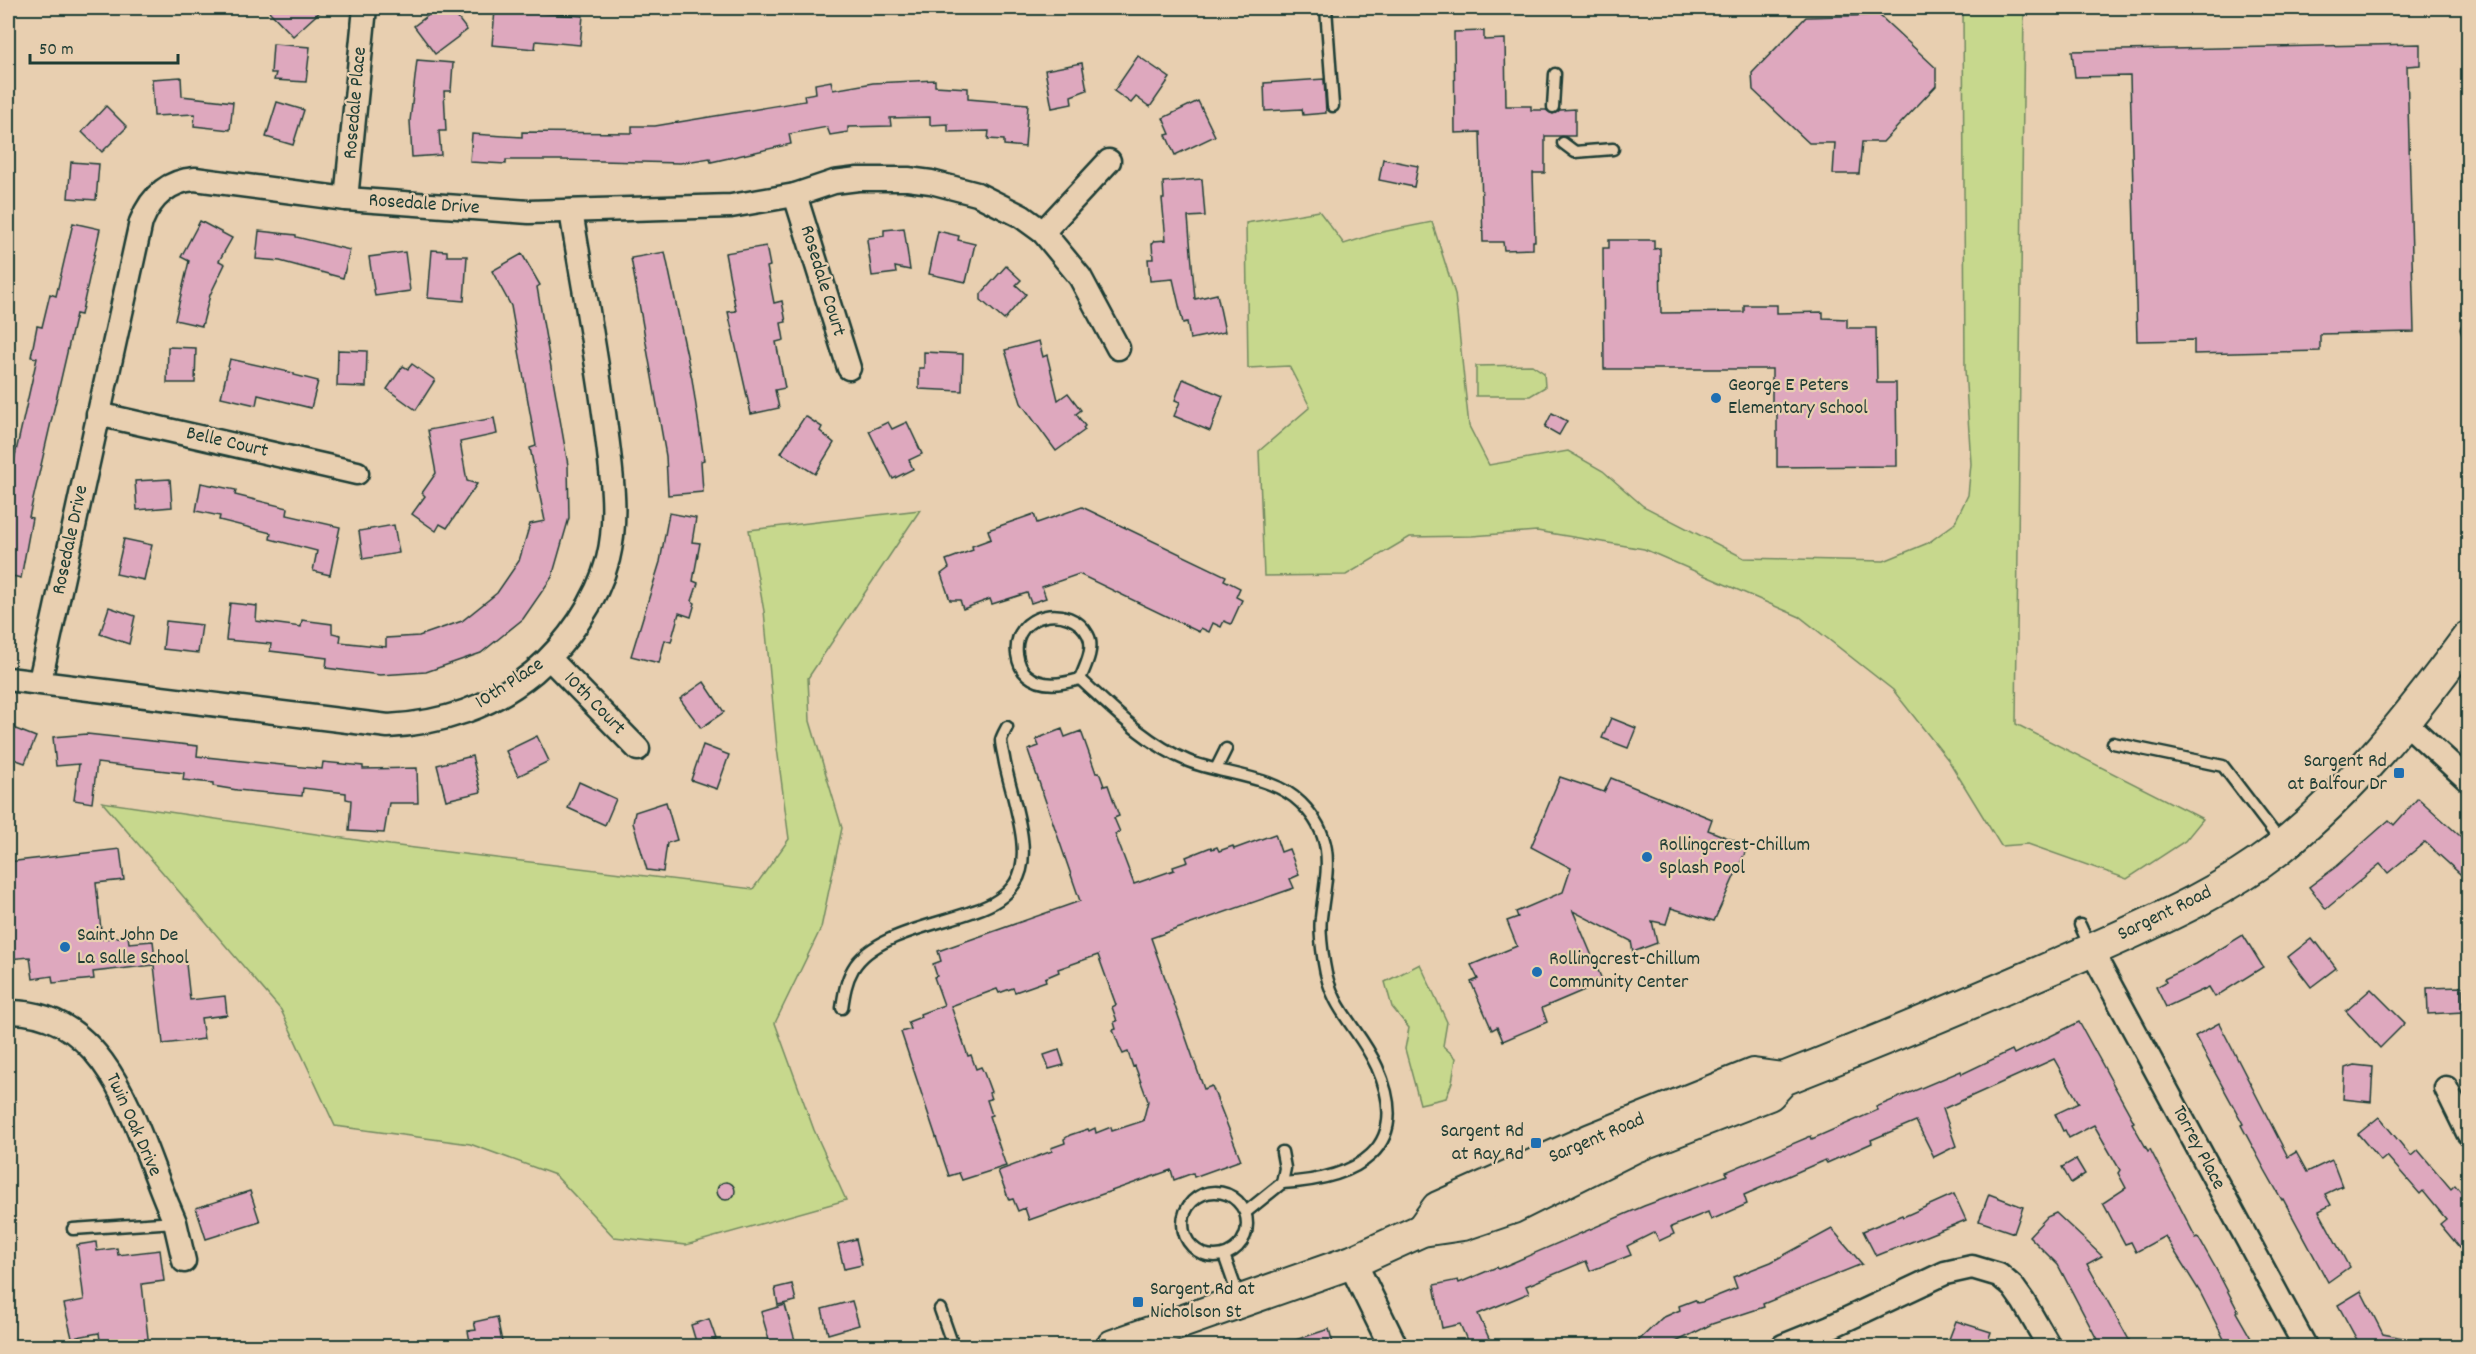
<svg xmlns="http://www.w3.org/2000/svg" width="2476" height="1354" font-family="Dekko,sans-serif">
<rect width="100%" height="100%" fill="#e8cfb0"/>
<filter id="ink" filterUnits="userSpaceOnUse"><feTurbulence type="fractalNoise" baseFrequency=".0167" numOctaves="2"/><feDisplacementMap in="SourceGraphic" scale="12" xChannelSelector="R" yChannelSelector="G"/><feConvolveMatrix kernelMatrix="1 2 1 2 8 2 1 2 1" color-interpolation-filters="sRGB"/></filter>
<g filter="url(#ink)">
<g fill="#c7d88d" stroke="#738a60" stroke-width="1.5">
<polygon points="1963,8 2024,8 2016,724 2203,819 2185,841 2127,879 2028,844 2001,846 1949,761 1893,690 1800,617 1644,549 1537,531 1472,536 1410,537 1346,575 1264,576 1259,451 1310,407 1289,366 1248,368 1246,223 1319,211 1344,244 1382,232 1432,222 1455,294 1469,426 1489,465 1568,451 1603,471 1643,506 1744,558 1884,561 1928,543 1954,524 1968,495 1971,464 1965,369"/>
<polygon points="1532,365 1544,373 1545,387 1530,396 1476,396 1476,366"/>
<polygon points="920,510 808,678 810,721 842,828 821,928 775,1023 814,1130 846,1200 686,1245 614,1237 555,1175 470,1144 335,1126 281,1010 102,802 390,845 753,889 789,839 777,748 764,611 749,530"/>
<polygon points="1420,964 1447,1022 1443,1046 1456,1058 1452,1082 1446,1098 1420,1104 1405,1049 1409,1028 1392,1007 1385,982"/>
</g>
<g fill="#dea8be" stroke="#1f3d34" stroke-width="1.5">
<polygon points="266,8 324,8 293,36"/>
<polygon points="438,8 450,8 467,30 435,54 414,26"/>
<polygon points="495,10 583,16 580,45 536,41 535,49 492,45"/>
<polygon points="1879,15 1936,68 1936,86 1883,142 1862,142 1859,174 1833,174 1835,143 1809,143 1753,90 1752,73 1806,17"/>
<polygon points="1484,31 1484,40 1505,39 1506,106 1531,106 1531,110 1546,110 1553,114 1560,110 1575,109 1575,136 1545,136 1545,173 1533,173 1535,241 1533,241 1533,249 1504,250 1503,242 1483,242 1480,132 1455,133 1454,32"/>
<polygon points="273,44 310,47 306,82 274,80 276,73 271,73"/>
<polygon points="2420,44 2420,65 2407,66 2414,332 2320,334 2320,351 2194,354 2194,340 2137,341 2130,76 2075,77 2072,51"/>
<polygon points="1138,56 1170,78 1150,107 1136,97 1131,103 1114,91"/>
<polygon points="417,60 453,63 451,91 444,91 446,131 439,131 441,155 412,157 410,121"/>
<polygon points="1082,63 1087,90 1071,96 1072,104 1052,108 1045,70"/>
<polygon points="181,77 182,96 233,102 230,130 194,126 195,114 154,116 152,79"/>
<polygon points="1324,79 1326,113 1303,115 1302,109 1265,111 1264,83"/>
<polygon points="935,80 935,86 968,88 968,99 1028,104 1025,147 1004,145 1004,140 988,139 989,131 948,132 948,124 930,125 930,117 890,118 891,126 848,127 848,132 830,135 827,127 789,134 791,144 711,162 710,158 680,163 562,160 506,160 506,164 470,162 472,134 522,137 522,132 632,133 632,126 655,126 805,101 804,95 816,93 815,84 831,81 833,90 873,83"/>
<polygon points="1198,101 1215,136 1175,155 1166,135 1170,134 1163,118"/>
<polygon points="277,102 304,110 293,145 266,137"/>
<polygon points="106,106 127,127 102,152 82,132"/>
<polygon points="1383,159 1418,166 1414,187 1379,180"/>
<polygon points="71,162 99,164 96,200 68,198"/>
<polygon points="1202,179 1205,216 1188,217 1195,299 1217,294 1225,332 1190,339 1187,322 1183,323 1173,279 1150,281 1148,259 1153,259 1152,244 1154,241 1166,240 1162,199 1164,199 1163,182"/>
<polygon points="200,221 232,238 219,261 225,264 210,295 202,326 175,320 189,261 181,257"/>
<polygon points="73,223 100,229 81,315 76,314 29,517 32,518 21,578 8,575 8,487 37,358 31,357 37,326 42,327 50,294 56,296"/>
<polygon points="904,228 910,270 895,267 896,273 872,276 867,240 869,238 884,236 884,230"/>
<polygon points="259,231 296,235 296,237 350,250 343,278 280,261 256,259"/>
<polygon points="938,231 959,236 958,240 975,244 966,282 929,274"/>
<polygon points="1609,240 1654,240 1654,249 1660,248 1661,313 1744,312 1744,305 1777,305 1777,313 1823,312 1823,318 1847,319 1847,328 1876,328 1877,383 1896,383 1897,466 1777,467 1777,411 1772,411 1772,369 1604,369 1603,248 1609,248"/>
<polygon points="766,246 770,266 767,267 774,303 782,301 786,322 781,323 784,340 776,342 785,388 775,390 779,408 751,414 728,312 736,311 725,253"/>
<polygon points="432,250 447,251 447,256 467,256 464,301 428,298"/>
<polygon points="405,252 410,291 375,296 369,257"/>
<polygon points="665,252 692,379 704,460 701,461 703,492 668,495 666,456 631,258"/>
<polygon points="522,254 540,285 537,287 568,465 569,518 552,577 523,619 481,653 426,672 380,675 326,668 327,658 270,651 271,644 226,640 230,603 257,606 256,621 301,627 302,620 332,624 332,633 341,635 340,642 386,647 386,638 419,636 462,621 497,593 519,561 530,524 545,521 530,448 536,446 511,306 492,271"/>
<polygon points="1006,266 1021,280 1016,285 1026,294 1004,320 981,300 981,294"/>
<polygon points="1039,341 1043,357 1047,355 1058,400 1068,393 1081,410 1076,414 1085,426 1083,428 1085,430 1056,451 1021,403 1005,350"/>
<polygon points="168,347 196,348 195,383 167,383"/>
<polygon points="338,350 367,351 366,387 337,386"/>
<polygon points="924,352 963,354 962,391 919,389 919,368 924,368"/>
<polygon points="230,359 294,373 294,375 318,381 311,408 258,395 256,405 221,397"/>
<polygon points="412,364 435,380 416,410 387,389 403,366 408,369"/>
<polygon points="1183,379 1223,396 1210,431 1174,416 1180,402 1175,400"/>
<polygon points="1552,413 1567,421 1559,435 1545,427"/>
<polygon points="805,416 822,427 820,431 834,443 815,474 781,453"/>
<polygon points="494,418 497,434 460,442 467,481 477,484 447,528 440,524 436,531 412,514 425,496 422,493 436,473 428,430"/>
<polygon points="888,422 892,429 907,422 922,454 909,460 913,469 893,479 869,431"/>
<polygon points="170,479 172,507 137,510 135,481"/>
<polygon points="201,483 236,490 235,495 288,508 287,515 340,527 330,575 313,571 317,551 270,539 271,533 219,520 220,516 196,511"/>
<polygon points="1082,507 1226,576 1224,580 1240,588 1236,597 1242,600 1231,624 1224,621 1221,627 1213,623 1209,632 1201,628 1199,632 1079,574 1042,587 1046,598 1031,603 1027,593 992,604 990,599 963,609 960,600 950,600 941,574 949,568 946,560 973,550 972,546 991,539 988,530 1034,514 1037,523"/>
<polygon points="669,513 696,518 692,542 700,543 693,581 698,583 692,601 695,603 691,617 679,613 671,642 665,640 659,663 631,656 660,562"/>
<polygon points="394,525 399,553 363,559 359,531"/>
<polygon points="124,539 152,545 144,580 116,574"/>
<polygon points="109,607 135,616 129,644 100,634"/>
<polygon points="166,621 202,625 198,653 163,649"/>
<polygon points="704,682 724,712 701,728 680,699"/>
<polygon points="1611,718 1636,728 1628,748 1602,738"/>
<polygon points="8,726 36,737 25,763 8,757"/>
<polygon points="1062,729 1065,737 1081,731 1096,773 1099,772 1104,786 1108,785 1119,816 1114,818 1120,832 1115,834 1134,884 1174,870 1173,867 1188,862 1186,857 1211,847 1212,849 1217,847 1219,851 1233,846 1234,849 1275,834 1281,852 1289,849 1299,875 1290,879 1294,888 1151,938 1204,1089 1212,1086 1241,1160 1194,1177 1193,1173 1174,1180 1171,1170 1029,1220 1025,1208 1018,1211 1013,1199 1009,1200 998,1171 1052,1151 1051,1148 1065,1143 1064,1139 1070,1135 1088,1129 1089,1131 1095,1128 1096,1133 1111,1127 1112,1131 1143,1121 1148,1101 1135,1066 1133,1067 1128,1052 1123,1054 1120,1048 1113,1030 1116,1029 1114,1022 1117,1021 1112,1007 1116,1005 1098,955 1058,969 1059,972 1045,978 1046,981 1015,992 1013,988 999,993 997,989 951,1006 968,1056 971,1055 976,1069 981,1067 984,1073 991,1092 989,1093 991,1099 987,1100 992,1115 989,1116 1006,1166 962,1180 959,1173 949,1176 901,1032 911,1029 908,1022 921,1017 920,1014 944,1005 934,977 937,976 933,964 941,961 938,951 1080,901 1028,750 1039,746 1036,739"/>
<polygon points="87,734 198,746 197,756 252,762 322,769 323,762 363,766 363,769 417,768 418,803 389,803 384,833 349,831 351,800 346,799 346,793 303,788 302,796 237,790 213,786 213,783 183,780 184,773 97,763 92,803 74,800 79,764 56,766 53,737"/>
<polygon points="537,736 549,761 518,776 506,751"/>
<polygon points="703,745 729,755 717,789 691,780"/>
<polygon points="472,756 481,792 446,800 437,765"/>
<polygon points="1560,777 1604,792 1611,778 1712,819 1708,830 1748,846 1714,921 1671,908 1666,924 1652,921 1657,943 1633,952 1631,941 1573,911 1603,982 1542,1008 1547,1022 1503,1041 1497,1027 1492,1030 1471,982 1478,979 1471,965 1517,946 1507,921 1518,917 1516,912 1563,892 1571,868 1531,847"/>
<polygon points="579,782 616,799 605,825 568,808"/>
<polygon points="2418,798 2469,844 2469,882 2425,842 2388,873 2380,864 2326,909 2309,887 2337,866 2389,820 2394,825"/>
<polygon points="666,802 677,840 667,843 663,872 647,870 633,823 635,812"/>
<polygon points="120,849 124,880 96,883 102,939 128,936 129,943 153,941 155,958 185,955 190,1000 225,996 227,1015 201,1018 204,1039 163,1044 154,965 93,972 94,979 53,983 52,976 33,979 30,957 8,959 8,862"/>
<polygon points="2243,935 2263,967 2215,997 2209,987 2166,1007 2156,987 2166,982 2164,979 2196,964"/>
<polygon points="2311,939 2315,944 2317,943 2336,968 2311,987 2288,957"/>
<polygon points="2462,987 2463,1012 2428,1014 2427,988"/>
<polygon points="2371,989 2405,1023 2380,1048 2346,1011"/>
<polygon points="2079,1022 2134,1122 2132,1123 2148,1151 2150,1149 2196,1238 2198,1237 2215,1267 2238,1311 2236,1312 2256,1347 2228,1347 2200,1292 2165,1236 2136,1252 2131,1242 2125,1244 2103,1203 2126,1188 2118,1173 2120,1170 2094,1125 2069,1138 2065,1130 2063,1131 2055,1114 2079,1103 2054,1059 1943,1109 1956,1146 1934,1157 1916,1121 1871,1140 1872,1143 1827,1163 1825,1160 1744,1195 1747,1204 1711,1220 1708,1212 1671,1227 1674,1234 1659,1241 1655,1232 1627,1246 1631,1255 1590,1271 1586,1261 1526,1286 1529,1293 1478,1314 1493,1347 1470,1347 1460,1324 1442,1328 1434,1285 1458,1280 1459,1283 1497,1267 1498,1269 1644,1206 1728,1175 1726,1172 1811,1136 1812,1139 1878,1110 1876,1107 1961,1071 1962,1074 2012,1050 2014,1054"/>
<polygon points="2219,1023 2288,1157 2296,1152 2307,1172 2332,1160 2342,1186 2325,1194 2331,1205 2319,1211 2349,1267 2328,1282 2283,1199 2282,1200 2265,1170 2241,1125 2243,1124 2195,1036"/>
<polygon points="1059,1050 1064,1065 1049,1069 1044,1055"/>
<polygon points="2354,1065 2373,1067 2371,1102 2343,1099 2345,1068"/>
<polygon points="2379,1117 2411,1156 2418,1150 2451,1189 2455,1185 2469,1202 2469,1259 2440,1224 2446,1219 2423,1191 2420,1194 2387,1156 2381,1161 2358,1134"/>
<polygon points="2076,1159 2085,1174 2071,1183 2062,1167"/>
<circle cx="726" cy="1191" r="9"/>
<polygon points="250,1191 260,1222 206,1239 196,1208"/>
<polygon points="1954,1194 1966,1220 1876,1256 1863,1231 1902,1215 1903,1217"/>
<polygon points="1989,1194 2023,1207 2014,1233 1979,1221"/>
<polygon points="2056,1213 2102,1256 2087,1264 2133,1347 2101,1347 2058,1265 2029,1236 2047,1217"/>
<polygon points="1832,1229 1862,1264 1763,1304 1764,1307 1712,1324 1666,1347 1632,1347 1662,1318 1680,1310 1679,1306 1695,1300 1697,1303 1702,1302 1737,1288 1733,1277 1771,1262"/>
<polygon points="856,1239 862,1265 844,1269 838,1244"/>
<polygon points="96,1242 97,1251 117,1248 118,1255 160,1250 164,1281 142,1284 149,1347 101,1347 99,1333 72,1338 64,1304 84,1300 77,1245"/>
<polygon points="792,1284 796,1301 778,1305 775,1288"/>
<polygon points="2361,1291 2383,1334 2404,1338 2403,1347 2361,1347 2338,1305"/>
<polygon points="852,1301 859,1325 828,1334 822,1309"/>
<polygon points="785,1305 796,1344 771,1347 761,1312"/>
<polygon points="497,1317 503,1347 471,1347 468,1331 476,1330 474,1322"/>
<polygon points="709,1319 716,1339 697,1345 691,1325"/>
<polygon points="1956,1321 1991,1332 1986,1347 1946,1347"/>
<polygon points="1329,1329 1334,1347 1286,1347 1286,1343"/>
</g>
<g fill="none" stroke-linecap="round" stroke-linejoin="round">
<defs>
<g id="service">
<polyline points="1326,8 1333,106"/>
<polyline points="1553,107 1555,74"/>
<polyline points="1563,143 1575,152 1613,149"/>
<polyline points="2467,329 2468,332"/>
<path d="M 1080,679 C 1062,684 1042,688 1027,675 C 1021,670 1018,661 1017,654 C 1012,612 1071,602 1088,635 C 1095,648 1085,667 1080,679 C 1113,709 1145,743 1188,761 C 1223,775 1273,775 1301,803 C 1338,840 1326,872 1321,918 C 1319,932 1322,949 1324,963 C 1331,1011 1359,1027 1377,1067 C 1414,1150 1356,1179 1282,1183"/>
<polyline points="2113,743 2223,766 2281,842"/>
<polyline points="1216,769 1226,749"/>
<polyline points="2080,925 2090,947"/>
<path d="M 842,1008 C 844,994 846,981 853,969 C 873,934 938,925 974,911 C 990,906 1006,897 1015,883 C 1036,853 1009,791 1004,758 C 1003,753 1001,745 1001,740 C 1002,736 1005,731 1007,727"/>
<circle cx="1215" cy="1224" r="32"/>
<polyline points="1246,1212 1282,1183 1285,1168 1282,1152"/>
<polyline points="73,1229 175,1222"/>
<polyline points="1224,1255 1239,1298"/>
<polyline points="940,1309 953,1346"/>
</g>
<g id="minor">
<polyline points="795,195 849,368"/>
<polyline points="346,199 365,8"/>
<polyline points="1043,232 1109,161"/>
<polyline points="98,414 357,473"/>
<polyline points="550,659 638,749"/>
<path d="M 8,679 L 388,726 C 443,723 490,708 534,672 C 567,644 597,601 608,559 C 618,519 612,476 607,436 C 598,361 583,286 571,211"/>
<path d="M 40,681 L 141,222 C 151,197 168,181 195,179 L 346,199 L 529,212 L 731,206 L 795,195 L 834,182 L 858,179 L 908,179 L 931,182 L 977,194 L 1021,216 L 1043,232 L 1080,277 L 1118,348"/>
<polyline points="2405,722 2468,780"/>
<polyline points="2091,950 2305,1346"/>
<path d="M 8,1012 C 111,1010 136,1132 169,1208 L 175,1222 L 184,1261"/>
<polyline points="2446,1088 2468,1133"/>
<polyline points="1783,1346 1830,1327 1945,1273 1972,1267 1999,1275 2013,1287 2023,1301 2049,1346"/>
</g>
<polyline id="tertiary" points="1352,1262 1393,1346"/>
<g id="secondary">
<polyline points="1422,1230 1438,1208 1591,1140 1753,1075 1783,1079"/>
<path d="M 1113,1346 L 1352,1262 L 1422,1230 L 1463,1224 L 1513,1207 L 1635,1146 L 1769,1094 L 1783,1079 C 1885,1039 1985,997 2085,953 C 2151,923 2219,895 2277,850 C 2353,790 2411,715 2468,638"/>
</g>
</defs>
<use href="#service" stroke="#1f3d34" stroke-width="15"/>
<use href="#minor" stroke="#1f3d34" stroke-width="27"/>
<use href="#tertiary" stroke="#1f3d34" stroke-width="32"/>
<use href="#secondary" stroke="#1f3d34" stroke-width="36"/>
<use href="#service" stroke="#e8cfb0" stroke-width="10"/>
<use href="#minor" stroke="#e8cfb0" stroke-width="22"/>
<use href="#tertiary" stroke="#e8cfb0" stroke-width="27"/>
<use href="#secondary" stroke="#e8cfb0" stroke-width="32"/>
</g>
</g>
<g fill="#1f6fb2" stroke="#e8cfb0" stroke-width="2">
<circle cx="1716" cy="398" r="6"/>
<rect x="2393" y="767" width="12" height="12" rx="3"/>
<circle cx="1647" cy="857" r="6"/>
<circle cx="65" cy="947" r="6"/>
<circle cx="1537" cy="972" r="6"/>
<rect x="1530" y="1137" width="12" height="12" rx="3"/>
<rect x="1132" y="1296" width="12" height="12" rx="3"/>
</g>
<g text-anchor="middle" dominant-baseline="central" stroke-width="4.5" stroke-linejoin="round" paint-order="stroke">
<g font-size="20" fill="#1f3d34" stroke="#e8cfb0">
<text transform="translate(356 103) rotate(-85)">Rosedale Place</text>
<text transform="translate(424 205) rotate(4)">Rosedale Drive</text>
<text transform="translate(822 281) rotate(73)">Rosedale Court</text>
<text transform="translate(227 443) rotate(13)">Belle Court</text>
<text transform="translate(71 540) rotate(-78)">Rosedale Drive</text>
<text transform="translate(510 684) rotate(-33)">10th Place</text>
<text transform="translate(594 704) rotate(46)">10th Court</text>
<text transform="translate(2165 914) rotate(-26)">Sargent Road</text>
<text transform="translate(133 1125) rotate(66)">Twin Oak Drive</text>
<text transform="translate(1597 1139) rotate(-23)">Sargent Road</text>
<text transform="translate(2198 1148) rotate(62)">Torrey Place</text>
</g>
<g font-size="20" fill="#1f3d34" stroke="#e8cfb0" text-anchor="start">
<text x="1728" y="386">George E Peters<tspan x="1728" dy="23">Elementary School</tspan></text>
<text x="2387" y="762" text-anchor="end">Sargent Rd<tspan x="2387" dy="23">at Balfour Dr</tspan></text>
<text x="1659" y="846">Rollingcrest-Chillum<tspan x="1659" dy="23">Splash Pool</tspan></text>
<text x="77" y="936">Saint John De<tspan x="77" dy="23">La Salle School</tspan></text>
<text x="1549" y="960">Rollingcrest-Chillum<tspan x="1549" dy="23">Community Center</tspan></text>
<text x="1524" y="1132" text-anchor="end">Sargent Rd<tspan x="1524" dy="23">at Ray Rd</tspan></text>
<text x="1150" y="1290">Sargent Rd at<tspan x="1150" dy="23">Nicholson St</tspan></text>
</g>
</g>
<rect width="2476" height="1354" fill="none" stroke="#e8cfb0" stroke-width="30"/>
<rect x="15" y="15" width="2446" height="1324" fill="none" stroke="#1f3d34" stroke-width="2" filter="url(#ink)"/>
<path d="M30 54v9h148v-9" fill="none" stroke="#1f3d34" stroke-width="3"/>
<text x="39" y="54" font-size="18" fill="#1f3d34" stroke="#e8cfb0" stroke-width="4.5" paint-order="stroke">50 m</text>
</svg>
